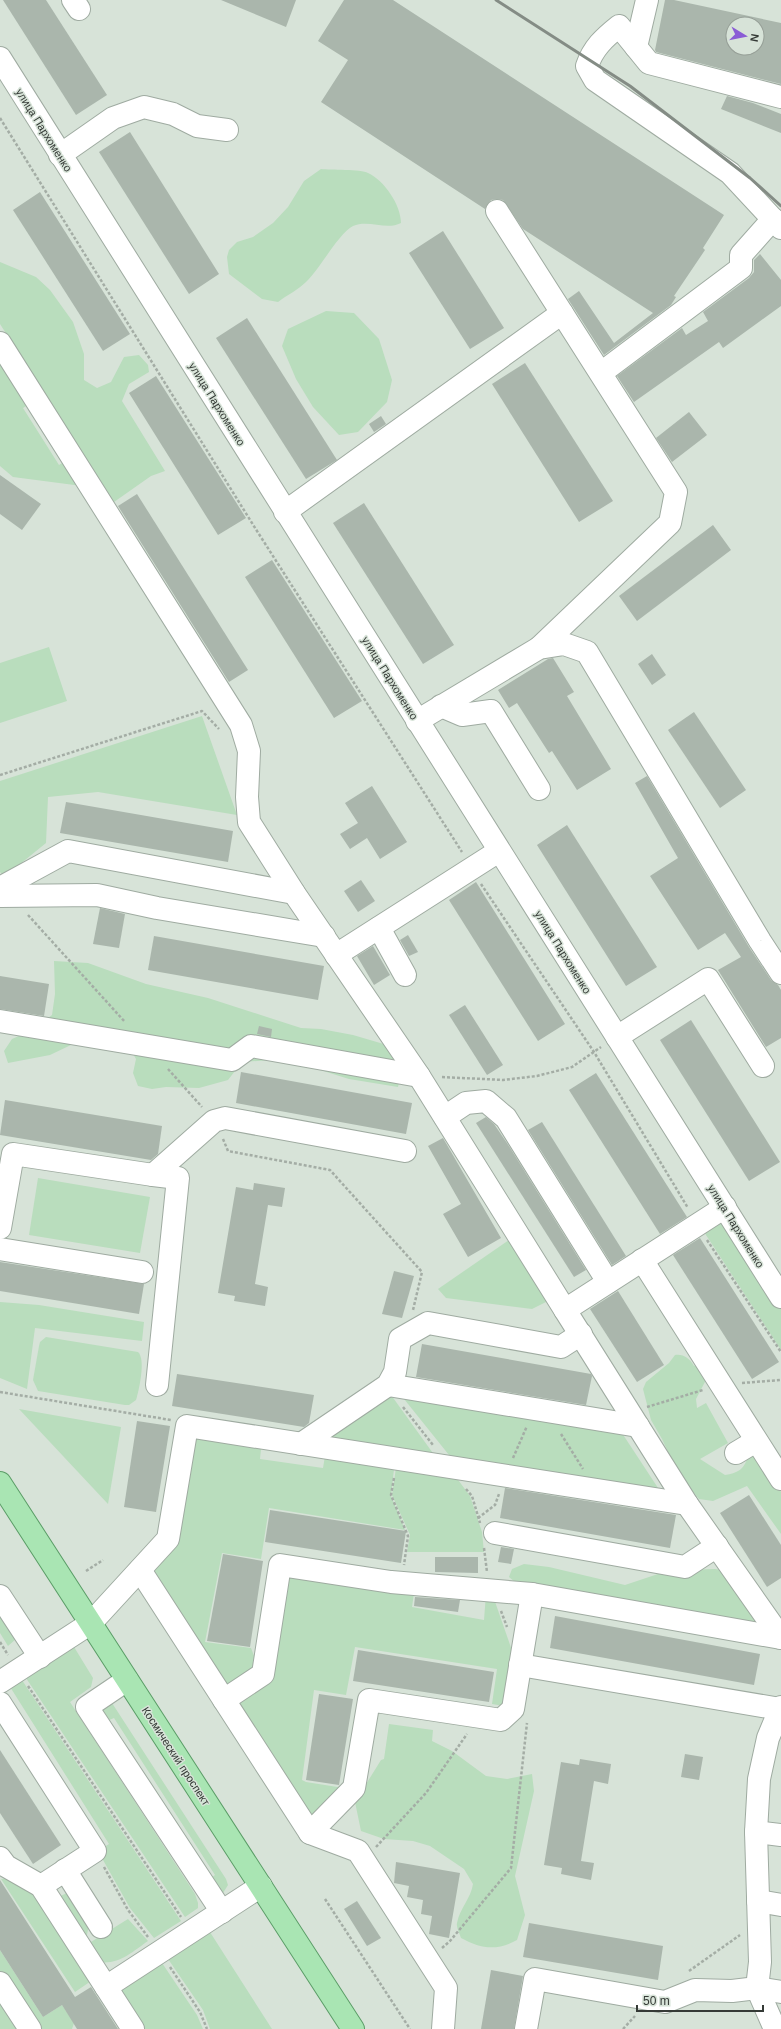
<svg xmlns="http://www.w3.org/2000/svg" width="781" height="2029" font-family="Arial,sans-serif">
<rect width="100%" height="100%" fill="#d7e3d8"/>
<g fill="#b9ddbd">
<path d="M 321,169 C 330,170 361,169 368,173 C 384,180 401,205 401,223 C 386,231 369,219 353,226 C 338,234 320,269 306,282 C 298,290 287,295 278,302 L 262,299 L 229,274 L 227,257 L 229,250 L 237,242 L 253,237 L 273,223 L 288,207 L 304,181 Z"/>
<polygon points="0,262 36,277 50,290 73,322 84,354 84,380 97,388 111,382 124,357 139,355 148,365 149,372 129,384 122,401 165,471 151,476 114,502 0,324"/>
<polygon points="326,311 354,313 379,339 392,380 387,402 358,432 339,435 313,407 296,379 282,346 288,329"/>
<polygon points="0,348 34,401 23,408 59,465 70,458 82,486 13,477 0,466"/>
<polygon points="49,647 67,701 0,723 0,663"/>
<polygon points="202,716 237,815 98,792 48,797 46,843 4,877 0,872 0,781"/>
<polygon points="54,961 88,963 146,984 208,998 301,1028 321,1029 353,1035 387,1045 403,1063 398,1087 349,1079 285,1059 242,1062 228,1080 199,1088 166,1087 152,1089 138,1086 133,1073 136,1059 120,1031 73,1044 50,1055 8,1063 4,1051 12,1039 30,1031 52,1015 55,994"/>
<polygon points="38,1178 150,1197 140,1253 29,1235"/>
<polygon points="720,1215 781,1302 781,1350 706,1235 703,1228"/>
<polygon points="509,1240 548,1301 532,1309 446,1298 438,1289"/>
<polygon points="0,1302 39,1305 144,1322 142,1341 35,1328 27,1389 0,1378"/>
<path d="M 46,1337 L 138,1352 C 146,1359 139,1390 136,1400 L 129,1405 L 125,1405 L 38,1391 L 33,1380 L 39,1346 L 40,1342 Z"/>
<path d="M 675,1355 C 684,1354 689,1358 694,1366 L 699,1363 L 707,1378 L 696,1399 L 697,1408 L 706,1403 L 728,1443 L 700,1459 L 725,1475 C 751,1471 740,1460 756,1452 L 775,1479 L 781,1492 L 781,1534 L 747,1486 L 713,1501 L 699,1499 L 678,1473 L 662,1439 L 651,1420 L 643,1389 L 646,1382 L 669,1363 Z"/>
<polygon points="386,1388 440,1463 313,1440"/>
<polygon points="396,1389 620,1430 660,1491 453,1460"/>
<polygon points="19,1409 121,1427 108,1504"/>
<polygon points="188,1427 262,1439 260,1459 323,1468 326,1450 355,1463 381,1467 395,1460 391,1496 405,1530 269,1508 261,1559 222,1553 205,1642 251,1648 261,1674 224,1698 143,1570 168,1541"/>
<polygon points="397,1461 450,1469 470,1496 482,1532 484,1552 407,1552 410,1535 392,1495"/>
<polygon points="524,1564 549,1567 625,1585 661,1573 682,1570 715,1569 731,1571 758,1623 515,1582 509,1577 512,1569"/>
<polygon points="281,1566 415,1586 412,1607 484,1620 486,1594 492,1593 517,1665 510,1707 492,1704 497,1669 355,1647 346,1695 314,1690 302,1780 306,1782 350,1789 311,1830 226,1700 265,1675"/>
<polygon points="0,1601 16,1639 8,1646 0,1633"/>
<polygon points="71,1642 93,1678 91,1687 70,1702 195,1894 198,1903 198,1908 185,1917 22,1672"/>
<polygon points="18,1674 181,1921 154,1938 130,1908 98,1851 109,1844 7,1682"/>
<polygon points="112,1703 226,1879 228,1885 223,1893 210,1879 215,1875 114,1718 107,1721 96,1709"/>
<path d="M 389,1724 L 433,1730 L 432,1741 L 452,1751 L 486,1776 L 507,1779 L 532,1774 L 534,1791 L 515,1876 L 525,1915 L 517,1940 C 497,1951 481,1949 461,1938 C 460,1934 456,1927 457,1923 C 460,1908 471,1898 473,1884 L 464,1869 L 430,1846 L 413,1841 L 384,1839 L 361,1831 L 355,1802 L 381,1760 L 384,1759 Z"/>
<polygon points="20,1877 54,1899 67,1893 89,1925 85,1944 97,1977 75,1992 1,1879"/>
<path d="M 128,1919 L 148,1941 C 132,1952 119,1965 99,1962 L 86,1945 Z"/>
<polygon points="208,1929 272,2029 210,2029 203,2010 166,1956"/>
<polygon points="0,1950 43,2017 62,2005 74,2023 72,2029 0,2029"/>
<polygon points="158,1957 197,2015 203,2029 136,2029 110,1988"/>
</g>
<g fill="#aab6ac" fill-rule="evenodd">
<polygon points="3,0 46,0 107,95 76,115"/>
<polygon points="221,0 296,0 286,27"/>
<polygon points="344,0 393,0 724,215 703,248 705,250 674,296 676,297 671,305 604,355 568,299 579,291 614,343 653,313 523,229 503,200 497,199 491,200 485,209 321,102 348,60 318,41"/>
<path d="M 665,0 L 674,0 L 781,23 L 781,84 L 656,52 L 655,50 ZM 733,24 L 757,24 L 757,48 L 733,48 Z"/>
<polygon points="727,96 753,103 781,114 781,133 721,109"/>
<polygon points="130,132 219,274 189,294 99,152"/>
<polygon points="40,192 130,334 103,351 13,210"/>
<polygon points="443,231 504,328 470,349 409,253"/>
<polygon points="760,254 781,280 781,306 723,348 719,342 634,402 617,376 682,328 686,335 708,321 703,312 749,278 754,272 754,260"/>
<polygon points="247,318 337,460 306,479 216,338"/>
<polygon points="525,363 613,501 579,522 492,384"/>
<polygon points="156,376 246,518 218,535 129,393"/>
<polygon points="689,412 707,435 672,462 656,438"/>
<polygon points="381,416 386,424 374,432 369,424"/>
<polygon points="0,475 41,504 22,530 0,514"/>
<polygon points="137,494 248,670 229,682 118,506"/>
<polygon points="364,503 454,645 423,664 333,523"/>
<polygon points="713,525 731,550 637,621 619,596"/>
<polygon points="272,560 362,701 334,718 245,577"/>
<polygon points="652,654 666,675 652,685 638,664"/>
<polygon points="553,658 574,692 567,696 611,769 577,790 552,751 549,753 517,703 509,708 498,690 548,659"/>
<polygon points="694,712 746,790 720,808 668,730"/>
<polygon points="647,776 749,947 771,980 778,985 781,990 781,1038 766,1047 718,970 741,957 725,933 698,950 650,876 678,858 635,783"/>
<polygon points="372,786 407,842 380,859 367,838 350,849 340,834 358,823 345,803"/>
<polygon points="66,802 233,831 228,862 60,833"/>
<polygon points="567,825 657,967 626,986 537,845"/>
<polygon points="361,880 375,901 358,912 344,891"/>
<polygon points="476,882 565,1024 538,1041 449,900"/>
<polygon points="100,908 125,914 119,948 93,944"/>
<polygon points="408,935 418,952 409,956 400,940"/>
<polygon points="154,936 324,966 318,1000 148,970"/>
<polygon points="373,946 390,975 374,985 357,956"/>
<polygon points="0,976 49,984 44,1016 0,1009"/>
<polygon points="465,1005 503,1065 487,1075 449,1015"/>
<polygon points="691,1020 780,1162 749,1181 660,1040"/>
<polygon points="259,1026 272,1029 271,1037 257,1034"/>
<polygon points="241,1072 412,1103 406,1134 236,1103"/>
<polygon points="596,1073 687,1217 660,1234 569,1090"/>
<polygon points="5,1100 162,1126 158,1154 151,1160 0,1135"/>
<polygon points="486,1117 494,1124 507,1143 586,1270 574,1277 476,1123"/>
<polygon points="542,1122 626,1256 612,1265 528,1130"/>
<polygon points="443,1138 501,1238 468,1257 443,1214 461,1204 428,1146"/>
<polygon points="254,1183 285,1188 282,1207 268,1205 255,1284 268,1287 265,1306 234,1301 235,1296 218,1293 236,1187 253,1190"/>
<polygon points="700,1238 779,1362 752,1379 673,1255"/>
<polygon points="0,1262 144,1284 139,1314 0,1291"/>
<polygon points="394,1271 414,1276 402,1318 382,1314"/>
<polygon points="618,1291 664,1365 637,1382 590,1309"/>
<polygon points="422,1344 591,1374 592,1376 586,1405 416,1377"/>
<polygon points="177,1374 314,1395 309,1423 304,1427 172,1406"/>
<polygon points="137,1421 170,1426 156,1512 124,1507"/>
<polygon points="505,1488 676,1515 670,1548 500,1518"/>
<polygon points="749,1495 781,1545 781,1578 767,1587 720,1513"/>
<polygon points="270,1510 406,1531 401,1563 265,1542"/>
<polygon points="501,1547 514,1549 511,1564 498,1562"/>
<polygon points="223,1554 263,1561 250,1647 207,1641"/>
<polygon points="435,1557 478,1557 478,1573 435,1572"/>
<polygon points="415,1597 460,1600 458,1612 414,1606"/>
<polygon points="555,1616 760,1654 754,1685 550,1648"/>
<polygon points="358,1650 494,1672 489,1702 353,1681"/>
<polygon points="319,1694 353,1699 339,1785 306,1780"/>
<polygon points="0,1750 61,1845 33,1864 0,1813"/>
<polygon points="685,1754 703,1757 699,1780 681,1777"/>
<polygon points="580,1759 611,1764 608,1784 594,1781 581,1861 594,1863 591,1880 561,1874 562,1868 544,1865 561,1762 579,1765"/>
<polygon points="396,1862 460,1873 449,1938 429,1934 432,1916 421,1914 423,1900 407,1897 409,1886 394,1883"/>
<polygon points="0,1880 75,1997 91,1987 118,2029 77,2029 62,2005 43,2017 0,1950"/>
<polygon points="357,1901 381,1938 367,1946 344,1909"/>
<polygon points="529,1923 663,1946 658,1980 523,1957"/>
<polygon points="491,1970 523,1976 514,2029 481,2029"/>
</g>
<g fill="none" stroke-linecap="round" stroke-linejoin="round">
<defs>
<g id="minor">
<polyline points="73,0 79,9"/>
<polyline points="636,47 647,0"/>
<polyline points="0,58 781,1297"/>
<path d="M 781,97 L 649,63 L 619,26 C 604,38 593,48 587,66 L 595,80 L 730,173 L 781,228"/>
<polyline points="60,155 113,118 144,107 173,114 197,126 227,130"/>
<polyline points="497,211 676,492 670,523 539,648"/>
<polyline points="0,343 241,725 249,751 247,797 249,822 294,893 419,1076 565,1310"/>
<polyline points="601,373 741,268 741,255 773,219"/>
<polyline points="285,512 562,313"/>
<polyline points="441,706 462,715 491,711 539,789"/>
<polyline points="417,721 539,648 564,644 587,652 760,941 781,973"/>
<polyline points="0,888 68,851 294,893"/>
<polyline points="0,896 97,895 157,908 324,936"/>
<polyline points="379,928 405,975"/>
<polyline points="336,955 499,851"/>
<polyline points="0,1021 232,1060 251,1046 419,1076"/>
<polyline points="617,1037 708,979 763,1066"/>
<polyline points="445,1117 466,1103 486,1101 506,1118 608,1282"/>
<polyline points="153,1175 178,1178 157,1385"/>
<polyline points="725,1207 565,1310 687,1504 781,1638"/>
<polyline points="0,1228 13,1154 153,1175 214,1121 225,1118 405,1151"/>
<polyline points="0,1249 142,1272"/>
<polyline points="642,1260 781,1479"/>
<polyline points="388,1385 638,1426"/>
<polyline points="301,1444 388,1385 395,1372 400,1339 428,1323 561,1347 581,1334"/>
<polyline points="736,1453 756,1441"/>
<polyline points="495,1533 685,1567 717,1546"/>
<polyline points="140,1570 310,1833 358,1851 446,1988 443,2029"/>
<polyline points="0,1596 40,1657"/>
<polyline points="520,1665 780,1709"/>
<polyline points="127,1680 87,1707 222,1912"/>
<polyline points="0,1682 91,1623 168,1539 187,1426 687,1504"/>
<polyline points="224,1700 263,1674 280,1565 391,1582 532,1594"/>
<polyline points="0,1703 95,1851 41,1886"/>
<polyline points="756,1832 781,1835"/>
<polyline points="310,1833 354,1788 369,1700 501,1720 513,1709 532,1594 781,1638"/>
<polyline points="0,1858 6,1866 41,1886 133,2029"/>
<polyline points="65,1870 101,1927"/>
<polyline points="758,1901 781,1905"/>
<polyline points="0,1983 30,2029"/>
<polyline points="106,1987 261,1886"/>
<polyline points="526,2029 535,1979 665,2002 695,1990 732,1991 757,1988 781,1992"/>
<polyline points="775,2029 757,1988 760,1962 756,1832 759,1779 768,1738 781,1707"/>
</g>
<polyline id="major" points="0,1483 353,2029"/>
</defs>
<use href="#minor" stroke="#9faba1" stroke-width="24"/>
<use href="#major" stroke="#5b9d67" stroke-width="24"/>
<g stroke="#a4ada5" stroke-width="2.5" stroke-dasharray="3 2" stroke-linecap="butt">
<polyline points="0,118 257,531 462,852"/>
<polyline points="0,775 202,711 219,729"/>
<polyline points="481,884 594,1052 688,1208"/>
<polyline points="28,915 125,1022"/>
<polyline points="168,1069 202,1107"/>
<polyline points="442,1077 503,1080 537,1076 572,1067 601,1047"/>
<polyline points="223,1139 228,1151 330,1170 422,1272 413,1310"/>
<polyline points="707,1240 781,1352"/>
<polyline points="742,1383 781,1380"/>
<polyline points="0,1392 171,1420"/>
<polyline points="403,1407 433,1445"/>
<polyline points="647,1407 703,1390"/>
<polyline points="561,1434 583,1469"/>
<polyline points="513,1458 527,1426"/>
<polyline points="394,1478 391,1495 408,1536 404,1565"/>
<polyline points="466,1489 472,1496 480,1523"/>
<polyline points="478,1518 495,1505 499,1494"/>
<polyline points="484,1548 487,1572"/>
<polyline points="86,1571 103,1560"/>
<polyline points="501,1611 507,1627"/>
<polyline points="0,1642 8,1655"/>
<polyline points="28,1686 181,1917"/>
<polyline points="376,1847 426,1793 467,1734"/>
<polyline points="104,1867 128,1910 148,1937"/>
<polyline points="325,1899 410,2029"/>
<polyline points="442,1948 450,1941 511,1868 527,1723"/>
<polyline points="170,1967 200,2012 207,2029"/>
<polyline points="689,1971 740,1935"/>
<polyline points="623,2029 635,2016"/>
</g>
<use href="#minor" stroke="#fff" stroke-width="22"/>
<use href="#major" stroke="#a9e5b3" stroke-width="22"/>
<polyline stroke="#848c85" stroke-width="3" points="496,0 630,86 750,178 781,206"/>
</g>
<g text-anchor="middle" dominant-baseline="central" stroke-width="3" stroke-linejoin="round" paint-order="stroke">
<g font-size="11" fill="#353a36" stroke="#d7e3d8">
<text transform="translate(44 130) rotate(58)">улица Пархоменко</text>
<text transform="translate(217 404) rotate(58)">улица Пархоменко</text>
<text transform="translate(390 678) rotate(58)">улица Пархоменко</text>
<text transform="translate(563 952) rotate(58)">улица Пархоменко</text>
<text transform="translate(736 1226) rotate(58)">улица Пархоменко</text>
<text transform="translate(176 1756) rotate(57)">Космический проспект</text>
</g>
</g>
<g transform="translate(745 36) rotate(100)"><circle r="19" fill="#d7e3d8" stroke="#969f97"/>
<path d="M0-3L7 15L0 10L-7 15Z" fill="#8a5cd5"/>
<text y="-6" font-size="11" font-weight="bold" text-anchor="middle" fill="#353a36">N</text>
</g>
<path d="M637 2005v6h126v-6" fill="none" stroke="#353a36" stroke-width="2"/>
<text x="643" y="2005" font-size="12" fill="#353a36" stroke="#d7e3d8" stroke-width="3" paint-order="stroke">50 m</text>
</svg>
